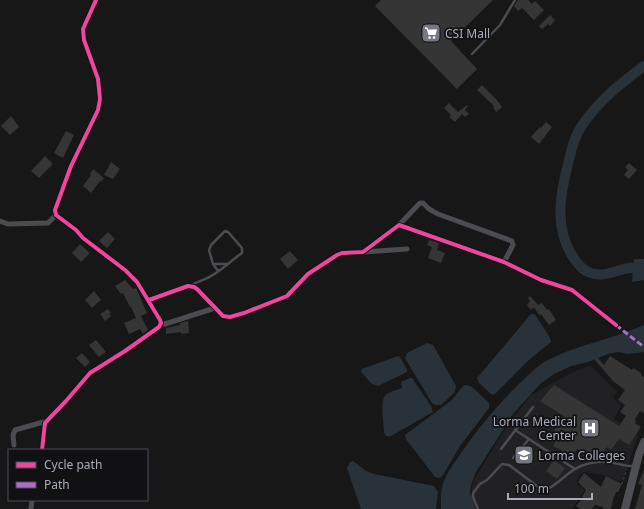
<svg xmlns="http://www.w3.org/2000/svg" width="644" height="509" font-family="'Noto Sans',sans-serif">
<rect width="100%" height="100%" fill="#171717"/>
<polygon fill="#212123" points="591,366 617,392 613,398 621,406 614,419 638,436 622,482 604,475 584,472 580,474 577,480 577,484 585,490 572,509 477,509 472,496 472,486 475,478 507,426 531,395 577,370"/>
<g fill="#2a3239">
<polygon points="634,259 644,259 644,280 632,282"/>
<polygon points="531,314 534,314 536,316 549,336 551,342 530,359 495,394 492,395 479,383 477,378"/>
<path d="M 644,325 L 644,352 L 628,354 L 618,352 L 608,354 L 588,362 L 571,366 L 554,374 L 540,384 L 513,414 L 476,472 L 471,485 L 470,493 L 476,509 L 441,509 C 441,500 440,488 445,479 C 448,471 454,463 459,456 C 478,428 499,403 524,379 C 532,372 539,364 550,359 C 580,344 613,339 644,325 Z"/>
<polygon points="427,343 433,345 456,386 455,392 441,405 435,405 432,403 405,358 407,353"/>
<polygon points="398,356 400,357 407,370 407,372 378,386 372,384 361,372 362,369"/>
<path d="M 410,378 L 412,378 L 431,406 L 433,412 L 389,437 L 385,435 L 384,432 C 384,423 380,402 385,396 C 388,392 397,390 402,388 L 401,382 Z"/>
<polygon points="466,385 471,386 489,403 489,408 460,446 443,475 440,478 435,477 406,439 405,435 452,400 463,386"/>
<polygon points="353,461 366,471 374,474 434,486 438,492 436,509 361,509 347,468 350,462"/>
</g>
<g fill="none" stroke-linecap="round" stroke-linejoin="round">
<path stroke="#2a3239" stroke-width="10" d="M 644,66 C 619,85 599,100 581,127 C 574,138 571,151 568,164 C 560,195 554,228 573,257 C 578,264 583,271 591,273 C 605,278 615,270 629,268 C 634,267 639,268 644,269"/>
</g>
<g fill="#353536">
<polygon points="381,0 493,0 451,41 477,69 457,89 375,6"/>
<polygon points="518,0 528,0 532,4 535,1 544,10 534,20 522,8 518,11 514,6"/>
<polygon points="550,15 555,20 550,26 548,24 542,29 539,26"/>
<polygon points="482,85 496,99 502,107 496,112 493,107 494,106 477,90"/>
<polygon points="449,103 458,112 467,105 468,106 465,110 469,114 465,117 462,114 455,122 449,117 451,115 444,108"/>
<polygon points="11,116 19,127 10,135 1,126"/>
<polygon points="546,122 552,127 539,144 531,137 540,127 541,128"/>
<polygon points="66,131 74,135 63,158 54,153"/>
<polygon points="45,156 52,163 52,165 39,178 31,171"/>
<polygon points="111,162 120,169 113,179 104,175"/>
<polygon points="629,163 637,170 629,179 624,175 628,170 625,167"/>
<polygon points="93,169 104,178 101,182 100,181 91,193 83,186 91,175 90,174"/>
<polygon points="108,232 115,239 107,248 99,241"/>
<polygon points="429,240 439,243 437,250 445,253 441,263 428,258 432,247 427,245"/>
<polygon points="80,244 90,253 81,262 72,253"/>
<polygon points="290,251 298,260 288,269 280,259"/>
<polygon points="125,280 133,289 136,288 147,313 141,316 148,330 143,334 140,329 129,334 124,323 136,318 131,307 130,307 123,293 121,294 115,286"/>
<polygon points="94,291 101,300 92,308 85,300"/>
<polygon points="530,296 538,305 542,303 547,310 549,309 556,320 549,325 541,314 539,315 534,307 531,310 527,305 530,301 528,298"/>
<polygon points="108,309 111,313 109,314 111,316 105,321 100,314"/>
<polygon points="188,321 189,333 181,334 181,332 166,334 166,328 180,325 180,323"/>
<polygon points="96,340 106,352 99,357 89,345"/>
<polygon points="82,353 90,362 85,367 76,358"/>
<polygon points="610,356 632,370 633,368 641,373 641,375 644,377 644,413 640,411 635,419 636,421 635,423 641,427 629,445 619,439 611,450 607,447 599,459 594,460 577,449 569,461 560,455 562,450 553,446 558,437 552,434 564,416 540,401 554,385 619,426 626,416 620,412 625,405 618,400 625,390 613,381 595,360 597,357 604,365"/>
<polygon points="554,460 565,468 557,479 546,471"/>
<polygon points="644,470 644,509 635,509 642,485 638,484"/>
<polygon points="584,473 601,487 606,476 622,484 618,492 616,492 613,500 611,509 603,509 603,507 595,505 592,509 580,509 576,506 583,498 582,497 586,490 578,482"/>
</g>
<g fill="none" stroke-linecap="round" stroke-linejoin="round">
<polyline stroke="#4d4e52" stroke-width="1" stroke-dasharray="2 3" stroke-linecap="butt" points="622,484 627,469"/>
<g stroke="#4b4c50" stroke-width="2.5">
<polyline points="472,54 500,25 515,0"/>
<polyline points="214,264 227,264"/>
<path d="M 191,286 C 198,280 204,281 211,276 C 222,270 232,260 242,253 L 242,248 L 228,232 L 225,231 L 211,245 L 209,250 L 213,264 L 218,271"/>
<polyline points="515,430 575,469"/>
<polyline points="501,449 533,407"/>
<polyline points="513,458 529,439"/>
<path d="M 478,509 L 473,497 L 473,493 L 480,484 L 487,480 L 502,464 L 509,465 L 541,489 L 545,490 C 559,485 567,471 581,466 C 589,463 598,461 606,462 C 616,462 624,467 634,466"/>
</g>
<g stroke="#4b4c50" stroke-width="5">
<polyline points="0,221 8,224 48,223 56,215"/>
<polyline points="399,225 420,203 423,203 429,209 438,214 512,241 513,245 504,262"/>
<polyline points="364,252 407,249"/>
<polyline points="149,300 188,286 194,287 197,289 223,316 230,317 244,313 287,296 308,274 337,255 342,253 363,252 399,225 504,262 541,280 572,290 616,325"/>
<polyline points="161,323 165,324 215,308"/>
<polyline points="14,445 13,435 15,430 47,421"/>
<polyline points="42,450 45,423 66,401 90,373 125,351 159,327 161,323 160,320 137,282 125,270 83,238 76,230 56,215 55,210 71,166 98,110 100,99 98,79 84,40 83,29 96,0"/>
<polyline points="31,509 32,500"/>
</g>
<polyline stroke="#4d4f52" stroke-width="8" points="625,509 639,454 644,442"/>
<polyline stroke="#b06ccc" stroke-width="3" stroke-dasharray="6 3" stroke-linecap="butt" points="616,325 644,347"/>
<defs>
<g id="cycleway">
<polyline points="149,300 188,286 194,287 197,289 223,316 230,317 244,313 287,296 308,274 337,255 342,253 363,252 399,225 504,262 541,280 572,290 616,325"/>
<polyline points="42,450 45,423 66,401 90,373 125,351 159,327 161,323 160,320 137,282 125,270 83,238 76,230 56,215 55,210 71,166 98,110 100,99 98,79 84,40 83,29 96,0"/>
</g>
</defs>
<use href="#cycleway" stroke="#111113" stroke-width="6"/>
<use href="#cycleway" stroke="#ed469a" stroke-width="4"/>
</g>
<defs>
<symbol id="supermarket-square" viewBox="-11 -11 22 22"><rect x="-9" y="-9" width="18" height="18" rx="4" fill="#757880" stroke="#111113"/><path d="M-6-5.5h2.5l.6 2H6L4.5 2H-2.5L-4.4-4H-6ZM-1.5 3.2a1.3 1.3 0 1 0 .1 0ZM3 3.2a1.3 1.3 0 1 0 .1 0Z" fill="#fff"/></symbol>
<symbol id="hospital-square" viewBox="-11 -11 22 22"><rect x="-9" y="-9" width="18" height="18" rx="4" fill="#757880" stroke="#111113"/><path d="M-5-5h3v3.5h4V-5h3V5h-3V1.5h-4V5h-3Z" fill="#fff"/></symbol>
<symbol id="university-square" viewBox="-11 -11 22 22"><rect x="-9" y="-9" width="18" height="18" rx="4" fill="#757880" stroke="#111113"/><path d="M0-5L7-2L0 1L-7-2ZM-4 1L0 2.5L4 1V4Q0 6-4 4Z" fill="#fff"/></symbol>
</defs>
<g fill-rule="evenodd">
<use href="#supermarket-square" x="420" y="22" width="22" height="22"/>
<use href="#hospital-square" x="579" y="417" width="22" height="22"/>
<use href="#university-square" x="513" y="444" width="22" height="22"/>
</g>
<g text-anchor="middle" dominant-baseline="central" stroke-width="3.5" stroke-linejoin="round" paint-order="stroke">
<g font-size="12" fill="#a8adb8" stroke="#111113" text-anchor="start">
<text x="445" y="33">CSI Mall</text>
<text x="576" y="421" text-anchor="end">Lorma Medical<tspan x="576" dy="14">Center</tspan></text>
<text x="538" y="455">Lorma Colleges</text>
</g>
</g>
<rect x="8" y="449" width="140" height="52" fill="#111113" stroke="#4d4f55"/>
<rect x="16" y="462" width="20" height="6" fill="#ed469a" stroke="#4d4f55"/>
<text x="44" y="469" font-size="12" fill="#a8adb8">Cycle path</text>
<rect x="16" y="482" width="20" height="6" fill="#b06ccc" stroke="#4d4f55"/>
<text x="44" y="489" font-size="12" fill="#a8adb8">Path</text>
<path d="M508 493v6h84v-6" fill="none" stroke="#a8adb8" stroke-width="2"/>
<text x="514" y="493" font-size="12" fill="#a8adb8" stroke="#111113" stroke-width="3" paint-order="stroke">100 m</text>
</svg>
